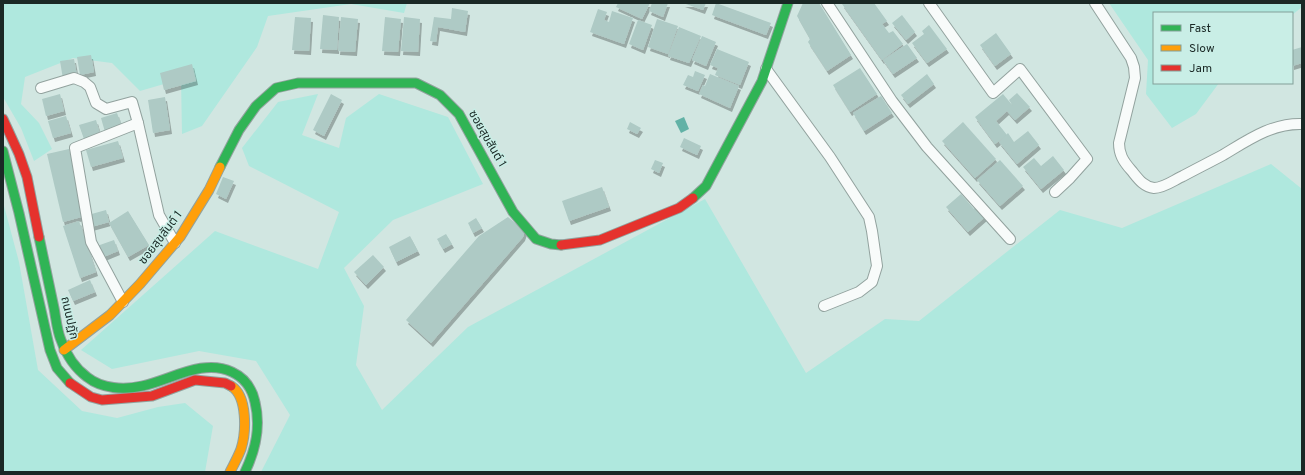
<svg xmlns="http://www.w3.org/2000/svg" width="1305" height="475" font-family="Overpass,'Noto Sans Thai',sans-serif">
<defs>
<filter id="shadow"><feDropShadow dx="2" dy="4" stdDeviation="0" flood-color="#0004"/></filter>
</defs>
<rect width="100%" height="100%" fill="#d1e6e1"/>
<g fill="#afe8de">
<polygon points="3,3 407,3 404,13 351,4 268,16 257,47 202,126 182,134 181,79 140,91 112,63 73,58 25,77 21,104 39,123 52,149 34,161 21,128 3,97"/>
<polygon points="1109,3 1302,3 1302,7 1292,15 1292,13 1154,13 1154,83 1219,83 1196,114 1172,128 1146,94 1148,60"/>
<polygon points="318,94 302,135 339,148 346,118 379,94 448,117 483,184 393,220 344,268 364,306 356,365 382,410 468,327 705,199 806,373 885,319 919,321 1060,210 1122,228 1271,164 1302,189 1302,472 261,472 290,415 256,361 199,351 112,369 81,350 215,231 318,269 339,212 249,166 242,148 278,102"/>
<polygon points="3,202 19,262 38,370 82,411 117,418 158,407 185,403 213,426 205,472 3,472"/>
</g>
<polygon fill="#62b2a6" points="684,117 689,129 681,133 675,121"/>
<g fill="#aecac5" filter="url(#shadow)">
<polygon points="618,3 650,3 642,19 616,7"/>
<polygon points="652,3 668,3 663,17 649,11"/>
<polygon points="683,3 706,3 703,10"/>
<polygon points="716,3 771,23 766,35 712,15"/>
<polygon points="803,3 819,3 851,55 827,71 808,42 810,39 797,16"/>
<polygon points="843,3 874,3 887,21 882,24 889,33 893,31 903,44 882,60 842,4"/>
<polygon points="452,8 468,11 465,32 438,27 436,42 430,41 434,17 451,19"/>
<polygon points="598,9 607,12 604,20 609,22 612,11 633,18 624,44 590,32"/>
<polygon points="323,15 339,17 337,50 320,49"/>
<polygon points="902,15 915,32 906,40 892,23"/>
<polygon points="295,17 311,18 309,51 292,50"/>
<polygon points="341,17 358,19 355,52 338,51"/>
<polygon points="385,17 401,19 398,52 382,51"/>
<polygon points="404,17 420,19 418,52 401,51"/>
<polygon points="657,19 678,26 668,54 648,47"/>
<polygon points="638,20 652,25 643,50 629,44"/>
<polygon points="929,25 947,49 927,63 912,43 924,34 922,31"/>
<polygon points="679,27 701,36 689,63 668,56"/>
<polygon points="996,33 1011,54 995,66 980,45"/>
<polygon points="702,36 716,42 706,66 692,60"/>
<polygon points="907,44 917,58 893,74 883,60"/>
<polygon points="1302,47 1302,63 1292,66 1292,50"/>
<polygon points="717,49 749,62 740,85 715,75 718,68 710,65"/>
<polygon points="91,55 94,72 80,75 77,57"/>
<polygon points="74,59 77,76 63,79 60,61"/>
<polygon points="192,64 196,81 164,90 160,73"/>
<polygon points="860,68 877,94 850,112 833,85"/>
<polygon points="695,71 705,75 698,91 683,85 688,75 693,77"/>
<polygon points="710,74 739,86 730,108 699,94 703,85 705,86"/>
<polygon points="927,74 934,84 908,104 901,95"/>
<polygon points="1017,93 1030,107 1015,120 1007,111 996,121 1007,135 995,144 975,117 1003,94 1013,106 1009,100"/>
<polygon points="60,94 64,111 46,116 42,99"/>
<polygon points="331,94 342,100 324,136 313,130"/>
<polygon points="881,96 892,113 864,131 853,113"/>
<polygon points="165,97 170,130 153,133 148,100"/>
<polygon points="117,113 122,127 105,132 101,118"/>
<polygon points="66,116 71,133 53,138 48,121"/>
<polygon points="96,120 100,134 84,139 79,125"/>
<polygon points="630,122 641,128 637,134 627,129"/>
<polygon points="963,122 996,159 975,178 942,141"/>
<polygon points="1028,131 1039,145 1017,164 999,142 1008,133 1014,142"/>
<polygon points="684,138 701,146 697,155 680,147"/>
<polygon points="118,141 123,158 91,167 86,150"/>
<polygon points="69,149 85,216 63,222 47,154"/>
<polygon points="1053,156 1064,170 1041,189 1023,167 1034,158 1041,166"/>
<polygon points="655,160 663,163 659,173 651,169"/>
<polygon points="1000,160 1023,186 1000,206 977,180"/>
<polygon points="223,177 234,181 226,199 216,194"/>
<polygon points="602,187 609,207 569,221 562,201"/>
<polygon points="961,194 974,209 977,206 986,216 968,232 946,207"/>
<polygon points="106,210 109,222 91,227 88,215"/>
<polygon points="128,211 149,245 128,257 109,223"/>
<polygon points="508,217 525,231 523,237 431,343 406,320 479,236"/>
<polygon points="476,218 482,228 473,233 468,223"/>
<polygon points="79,221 96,272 80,278 63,226"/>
<polygon points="446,234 452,244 443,249 437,239"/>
<polygon points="410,236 418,251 396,262 389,247"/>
<polygon points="114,240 118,251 101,258 97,246"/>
<polygon points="373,255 384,267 366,285 354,272"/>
<polygon points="90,280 95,292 73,301 68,290"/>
</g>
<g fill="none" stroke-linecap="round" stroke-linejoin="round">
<defs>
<g id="street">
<polyline points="827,3 892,101 927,147 1010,239"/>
<polyline points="929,3 993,93 1020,69 1087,159 1070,178 1055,192"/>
<path d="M 1095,3 L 1131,58 L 1134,67 L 1135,78 L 1119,143 C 1119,154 1123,161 1131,170 C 1137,177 1143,187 1154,188 C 1164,188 1174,180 1183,176 C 1196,169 1210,162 1223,155 C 1248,140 1272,123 1302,124"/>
<polyline points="766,69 830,157 869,217 872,231 877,266 872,282 859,292 824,306"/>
<polyline points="41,88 74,78 84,82 90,87 96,103 106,109 132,102 138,123"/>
<polyline points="123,302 91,242 75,148 138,123 159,215 175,243"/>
</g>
<g id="fast">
<polyline points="3,151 19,213 50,350 57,368 70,383"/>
<polyline points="220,167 239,130 256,106 276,88 298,83 416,83 440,95 459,114 513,212 536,239 551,244 561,245"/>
<polyline points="693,198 706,186 762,81 788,3"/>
<path d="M 39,237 C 44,260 49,284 54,308 C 56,318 57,331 61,340 C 66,354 75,368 87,377 C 102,389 124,390 142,386 C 171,380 203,358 232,372 C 245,378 252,388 255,402 C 261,427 256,449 245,472"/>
</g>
<g id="slow">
<polyline points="64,350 110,315 140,284 180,237 209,190 220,167"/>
<path d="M 230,472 C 234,464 238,457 241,449 C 246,433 248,396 231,386"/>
</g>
<g id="jam">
<polyline points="3,119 19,154 27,177 39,237"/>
<polyline points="561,245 600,240 679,208 693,198"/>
<polyline points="70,383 91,397 102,400 152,396 195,380 225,383 231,386"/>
</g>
</defs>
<use href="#street" stroke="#92a29e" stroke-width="12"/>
<use href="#fast" stroke="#92a29e" stroke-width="11"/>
<use href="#slow" stroke="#92a29e" stroke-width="11"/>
<use href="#jam" stroke="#92a29e" stroke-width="11"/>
<use href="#street" stroke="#f8fbfa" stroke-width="10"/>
<use href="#fast" stroke="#30b455" stroke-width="9"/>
<use href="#slow" stroke="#ff9f0a" stroke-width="9"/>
<use href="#jam" stroke="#e5322d" stroke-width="9"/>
</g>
<g text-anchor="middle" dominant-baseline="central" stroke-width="3" stroke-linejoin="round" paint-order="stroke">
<g font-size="12" fill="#1a2825" stroke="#c9eee6">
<text transform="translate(487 139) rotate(60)">ซอยสุขสันต์ 1</text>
<text transform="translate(161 238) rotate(-53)">ซอยสุขสันต์ 1</text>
<text transform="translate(69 318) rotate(77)">ถนนปฏัก</text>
</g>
</g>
<rect width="1305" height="475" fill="none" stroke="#1a2825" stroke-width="8"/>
<rect x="1153" y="12" width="140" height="72" fill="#c9eee6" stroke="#839f99"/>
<rect x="1161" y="25" width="20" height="6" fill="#30b455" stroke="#839f99"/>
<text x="1189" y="32" font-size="12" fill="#1a2825">Fast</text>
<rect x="1161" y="45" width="20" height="6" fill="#ff9f0a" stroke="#839f99"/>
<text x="1189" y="52" font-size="12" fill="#1a2825">Slow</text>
<rect x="1161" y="65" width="20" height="6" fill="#e5322d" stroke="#839f99"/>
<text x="1189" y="72" font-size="12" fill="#1a2825">Jam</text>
</svg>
